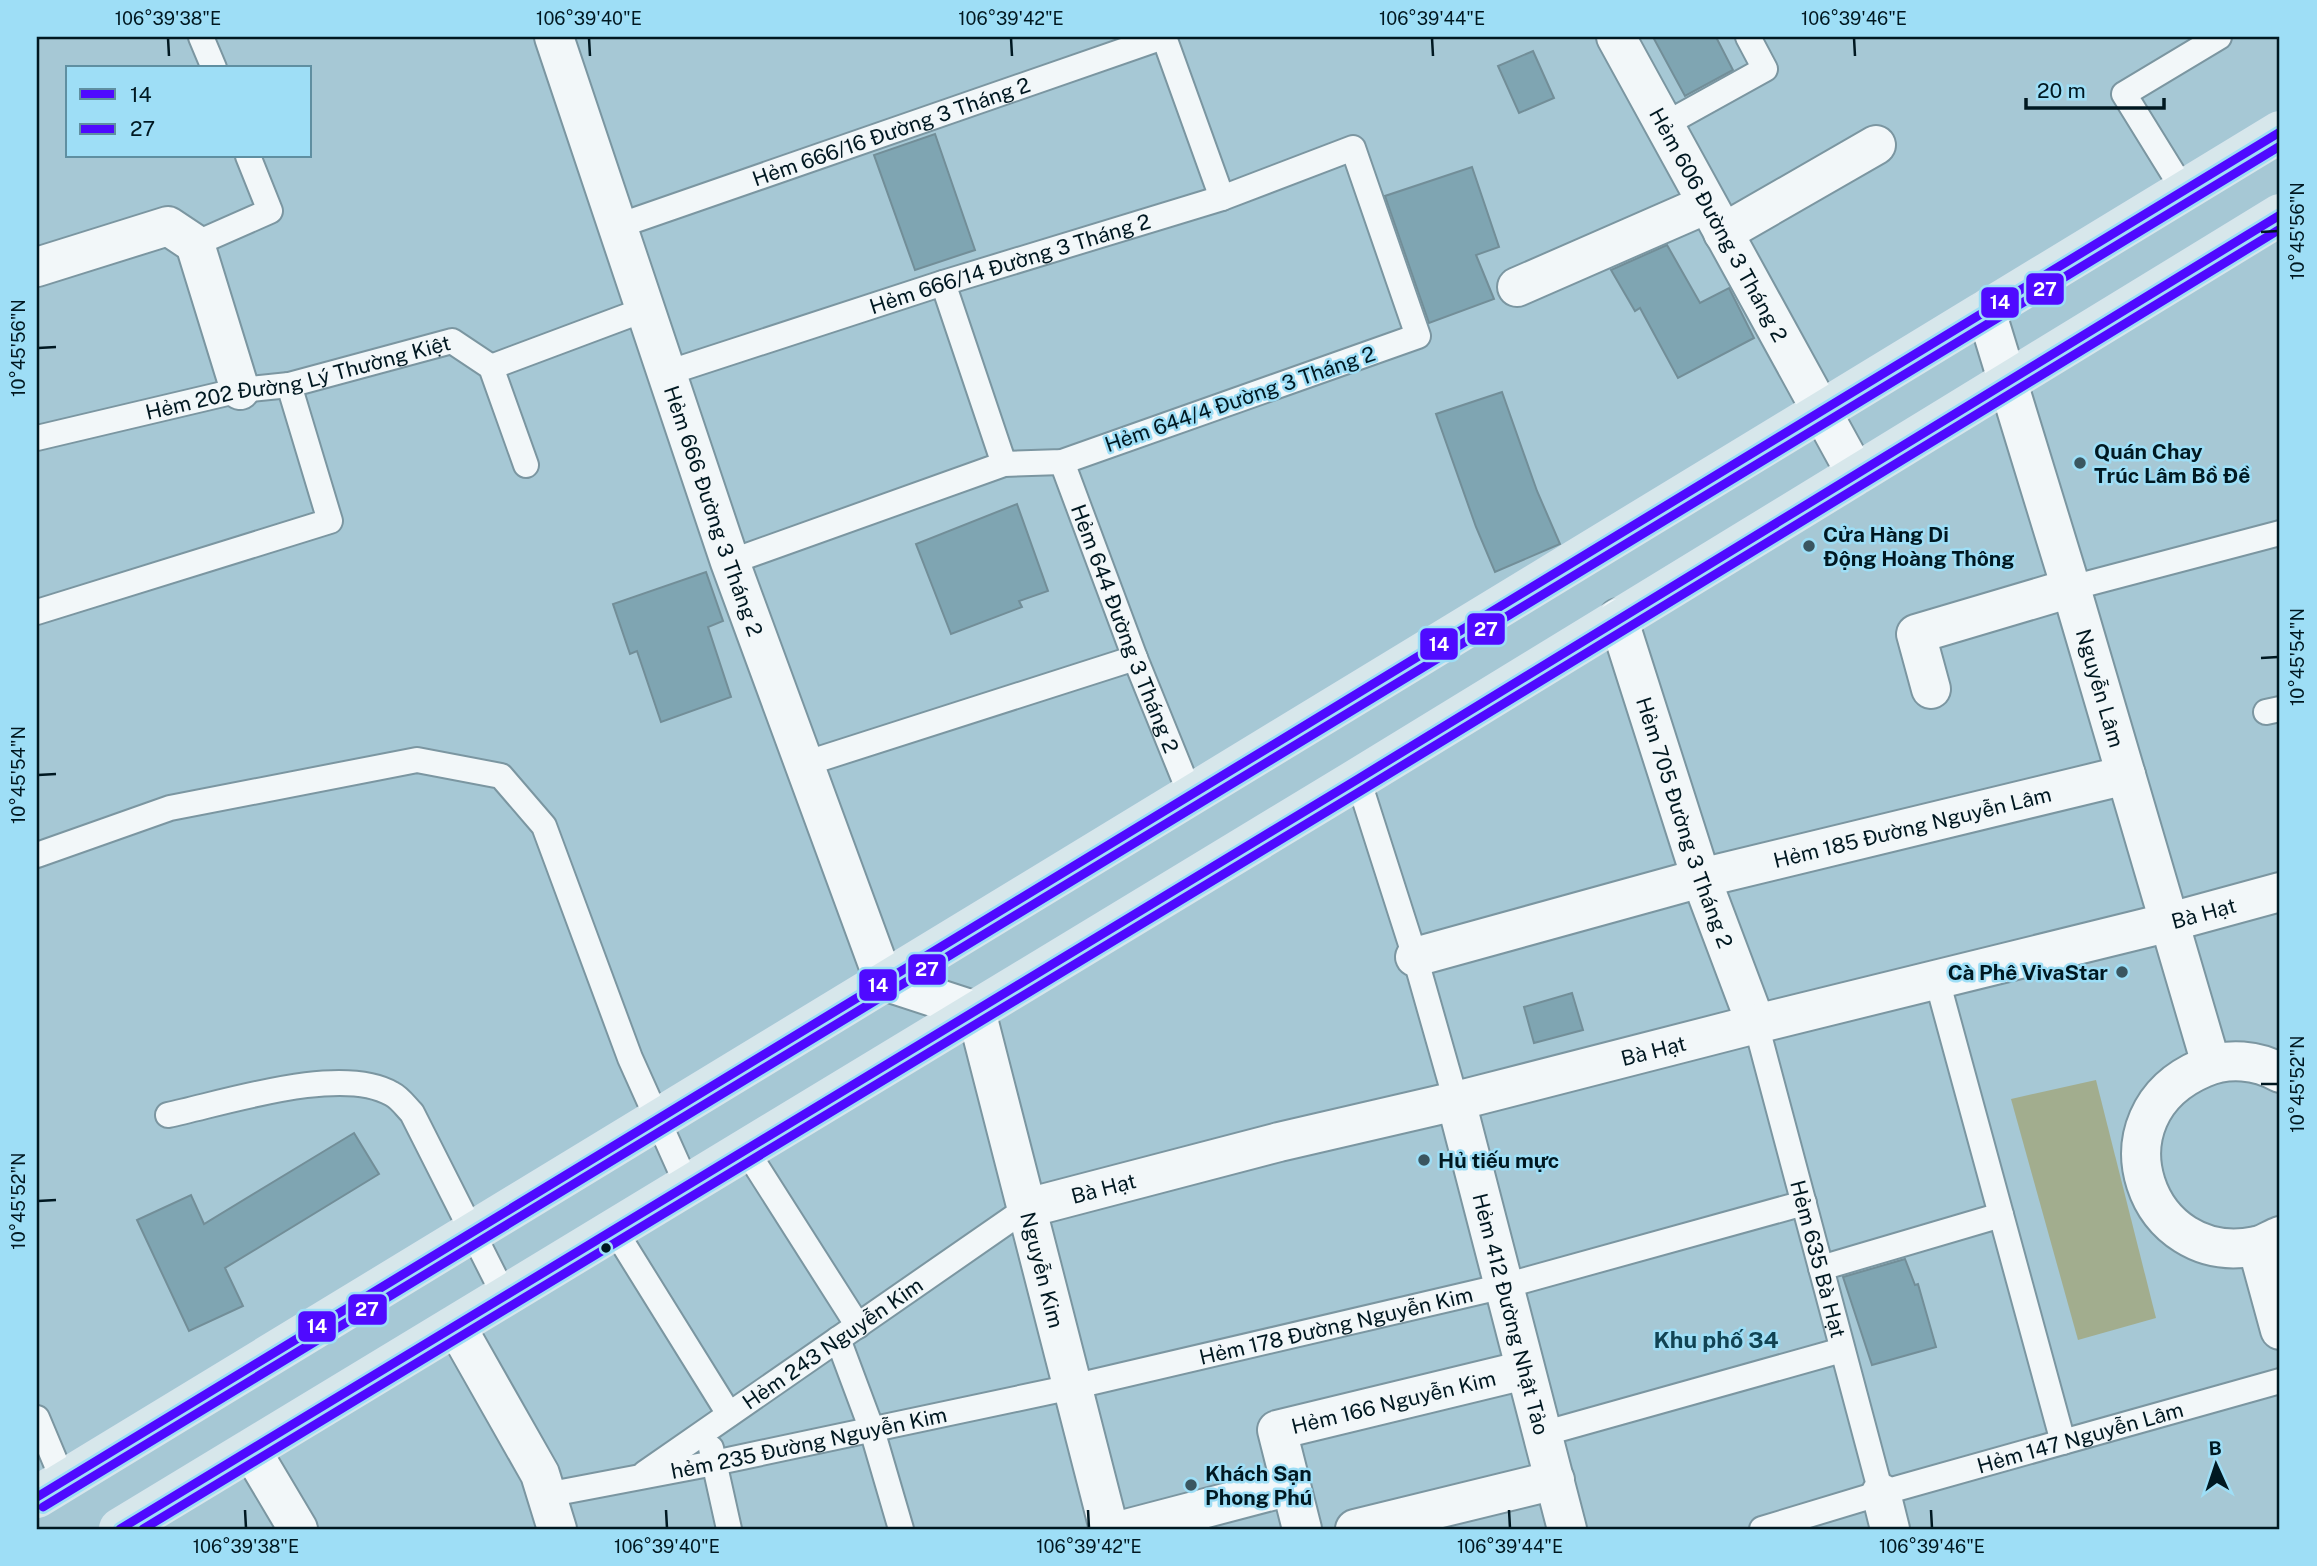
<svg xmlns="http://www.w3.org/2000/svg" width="2317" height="1566" font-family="'Public Sans',sans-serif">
<rect width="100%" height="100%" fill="#a6c8d5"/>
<polygon fill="#a2ad8e" points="2096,1080 2156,1318 2078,1340 2011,1099"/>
<g fill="#7fa5b2" stroke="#728e98" stroke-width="2">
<polygon points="1653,37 1716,37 1733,70 1685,96"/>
<polygon points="1533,51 1554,98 1519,113 1498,66"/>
<polygon points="935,134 975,250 915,270 874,155"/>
<polygon points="1472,167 1499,247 1476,255 1494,299 1429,323 1385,196"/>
<polygon points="1667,245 1700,303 1729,288 1754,338 1678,378 1640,308 1635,311 1611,270"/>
<polygon points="1502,392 1537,491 1560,544 1495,572 1476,527 1436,414"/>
<polygon points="1017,504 1048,591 1019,601 1022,607 951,634 916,544"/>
<polygon points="706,572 723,621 708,627 731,697 661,722 637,651 630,654 613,604"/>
<polygon points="1572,993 1583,1030 1534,1043 1524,1007"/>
<polygon points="354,1133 379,1174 225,1268 243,1306 189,1331 137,1220 191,1195 204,1224"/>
<polygon points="1905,1259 1915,1285 1918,1284 1936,1347 1872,1365 1843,1277"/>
</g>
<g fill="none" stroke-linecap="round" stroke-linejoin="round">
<defs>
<g id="lane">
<polyline points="201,37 214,68"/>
<polyline points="1164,37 1222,198"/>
<polyline points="1664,125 1765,69 1748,37"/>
<polyline points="2184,191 2124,94 2219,37"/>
<path id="s1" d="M 618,226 L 1163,37"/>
<polyline points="195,244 270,211 248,156"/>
<polyline points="943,283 1004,464"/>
<polyline points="491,367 646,309"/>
<path id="s2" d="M 667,373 L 943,283 L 1222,198 L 1353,148 L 1418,336 L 1062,462 L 1004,464 L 730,562"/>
<path id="s3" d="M 37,438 L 240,390 L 289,385 L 452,341 L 491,367 L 526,465"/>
<path id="s4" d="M 1062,462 L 1135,658 L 1191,796"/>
<polyline points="2071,588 2280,533"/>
<polyline points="37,612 330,521 289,385"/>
<polyline points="2266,712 2280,709"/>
<polyline points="804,764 1135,658"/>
<polyline points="1358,779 1415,957 1456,1101"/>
<polyline points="37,855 170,808 417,760 501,776 544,826 630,1058 687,1185"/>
<polyline points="1937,980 2063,1442"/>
<path id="s5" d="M 1756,1024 L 1881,1493"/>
<path d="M 168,1115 C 225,1103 341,1064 392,1094 C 400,1098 406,1107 412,1113 L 505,1297"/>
<polyline points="746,1150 858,1326"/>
<polyline points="614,1229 729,1414"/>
<polyline points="1821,1268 2001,1215"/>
<polyline points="838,1339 872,1430 901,1529"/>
<polyline points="37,1418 63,1480"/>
<polyline points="1542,1434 1842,1350"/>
<polyline points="711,1448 729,1529"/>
<path id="s6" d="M 645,1473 L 1027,1208"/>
<path id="s7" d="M 546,1495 L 714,1463 L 1072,1387 L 1504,1286 L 1804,1203"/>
<path id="s8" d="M 1762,1529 L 1881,1493 L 2280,1381"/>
</g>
<g id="street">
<path id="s9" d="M 554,37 L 730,562 L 884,981"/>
<path id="s10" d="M 1616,37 L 1856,474"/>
<polyline points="1723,233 1876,145"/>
<polyline points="37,267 168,226 195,244 240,390"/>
<polyline points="1517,287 1707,204"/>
<path id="s11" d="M 1986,311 L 2071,588 L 2211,1064"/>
<path id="s12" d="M 1618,618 L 1701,878 L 1756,1024"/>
<polyline points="1931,689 1916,634 2071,588"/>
<path id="s13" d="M 1415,957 L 1701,878 L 2126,775"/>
<path d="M 2280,1073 C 2258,1060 2228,1057 2203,1068 C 2091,1115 2145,1269 2256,1246 C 2264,1245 2272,1239 2280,1236"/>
<path id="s14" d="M 1456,1101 L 1567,1529"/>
<polyline points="2257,1246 2280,1330"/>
<polyline points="456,1326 540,1474 557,1529"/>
<polyline points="251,1450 298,1529"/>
<polyline points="1881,1493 1890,1529"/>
<polyline points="1126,1529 1290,1486"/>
<path id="s15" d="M 1302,1529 L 1277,1430 L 1525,1370"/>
<polyline points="1355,1529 1555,1480"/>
</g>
<g id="secondary">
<path id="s16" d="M 884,981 L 976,1011 L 1109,1529"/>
<path id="s17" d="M 1027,1208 L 1279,1142 L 1456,1101 L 1756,1024 L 2170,922 L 2280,892"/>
</g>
<g id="primary">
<polyline points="37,1497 2280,132"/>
<polyline points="120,1529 1358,779 2280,215"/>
</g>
</defs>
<use href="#lane" stroke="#7b96a1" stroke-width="28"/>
<use href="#street" stroke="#7b96a1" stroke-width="42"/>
<use href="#secondary" stroke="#7b96a1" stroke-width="42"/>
<use href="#primary" stroke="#d7e6ec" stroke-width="42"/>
<use href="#lane" stroke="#f2f7f9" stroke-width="24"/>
<use href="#street" stroke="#f2f7f9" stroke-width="38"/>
<use href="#secondary" stroke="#f2f7f9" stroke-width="38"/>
<use href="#primary" stroke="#d7e7eb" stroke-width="38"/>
<defs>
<g id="bus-1">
<polyline points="37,1497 2280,132"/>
<polyline points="120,1529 1358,779 2280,215"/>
</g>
<g id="bus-2">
<polyline points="43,1507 2280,146"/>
<polyline points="143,1529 1364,789 2280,229"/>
</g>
</defs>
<use href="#bus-1" stroke="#9edef6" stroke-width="14"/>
<use href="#bus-2" stroke="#9edef6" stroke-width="14"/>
<use href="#bus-1" stroke="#4f0aff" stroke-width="9"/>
<use href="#bus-2" stroke="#4f0aff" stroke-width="9"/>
</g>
<path fill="none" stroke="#001821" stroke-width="2.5" d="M 168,38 L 169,56M 589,38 L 590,56M 1011,38 L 1012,56M 1432,38 L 1433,56M 1854,38 L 1855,56M 2261,232 L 2278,231M 38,348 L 56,347M 2261,658 L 2278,657M 38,775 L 56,774M 2261,1084 L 2278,1084M 38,1201 L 56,1200M 245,1510 L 246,1528M 666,1510 L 667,1528M 1088,1510 L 1089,1528M 1509,1510 L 1510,1528M 1931,1510 L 1932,1528"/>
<g fill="#3a5660" stroke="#9edef6" stroke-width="2.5">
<circle cx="2080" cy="463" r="7"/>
<circle cx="1809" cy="546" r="7"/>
<circle cx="2122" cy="972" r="7"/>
<circle cx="1424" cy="1160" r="7"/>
<circle cx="1191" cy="1485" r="7"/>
</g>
<circle fill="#001821" stroke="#9edef6" stroke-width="2.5" cx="606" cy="1248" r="6"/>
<g text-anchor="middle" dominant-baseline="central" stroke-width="5" stroke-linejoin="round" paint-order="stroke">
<g font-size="21" fill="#001821" stroke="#9edef6">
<text stroke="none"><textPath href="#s1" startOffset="289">Hẻm 666/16 Đường 3 Tháng 2</textPath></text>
<text stroke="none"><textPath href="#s10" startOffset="214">Hẻm 606 Đường 3 Tháng 2</textPath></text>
<text stroke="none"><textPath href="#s2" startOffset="360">Hẻm 666/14 Đường 3 Tháng 2</textPath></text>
<text stroke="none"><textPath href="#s3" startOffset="268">Hẻm 202 Đường Lý Thường Kiệt</textPath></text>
<text transform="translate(1240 399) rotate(-19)">Hẻm 644/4 Đường 3 Tháng 2</text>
<text stroke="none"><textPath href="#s9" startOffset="500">Hẻm 666 Đường 3 Tháng 2</textPath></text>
<text stroke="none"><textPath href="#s4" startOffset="178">Hẻm 644 Đường 3 Tháng 2</textPath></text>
<text stroke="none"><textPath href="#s11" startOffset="394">Nguyễn Lâm</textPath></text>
<text stroke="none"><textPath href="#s12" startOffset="215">Hẻm 705 Đường 3 Tháng 2</textPath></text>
<text stroke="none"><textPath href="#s13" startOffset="514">Hẻm 185 Đường Nguyễn Lâm</textPath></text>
<text stroke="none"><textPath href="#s17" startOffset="1213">Bà Hạt</textPath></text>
<text stroke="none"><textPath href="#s17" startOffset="646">Bà Hạt</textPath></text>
<text stroke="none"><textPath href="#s17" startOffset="79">Bà Hạt</textPath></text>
<text stroke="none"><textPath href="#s5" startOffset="243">Hẻm 635 Bà Hạt</textPath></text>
<text stroke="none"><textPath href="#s16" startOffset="364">Nguyễn Kim</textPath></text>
<text stroke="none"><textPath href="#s14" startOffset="220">Hẻm 412 Đường Nhật Tảo</textPath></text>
<text stroke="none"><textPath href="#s7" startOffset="808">Hẻm 178 Đường Nguyễn Kim</textPath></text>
<text stroke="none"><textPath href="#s6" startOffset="228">Hẻm 243 Nguyễn Kim</textPath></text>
<text stroke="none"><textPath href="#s15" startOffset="222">Hẻm 166 Nguyễn Kim</textPath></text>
<text stroke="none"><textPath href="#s8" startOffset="331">Hẻm 147 Nguyễn Lâm</textPath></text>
<text stroke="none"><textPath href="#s7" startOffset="268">hẻm 235 Đường Nguyễn Kim</textPath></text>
</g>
<g font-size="21" font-weight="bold" fill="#001821" stroke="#9edef6" text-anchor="start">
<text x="2094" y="451">Quán Chay<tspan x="2094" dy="24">Trúc Lâm Bồ Đề</tspan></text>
<text x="1823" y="534">Cửa Hàng Di<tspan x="1823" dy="24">Động Hoàng Thông</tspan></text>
<text x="2108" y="972" text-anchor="end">Cà Phê VivaStar</text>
<text x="1438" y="1160">Hủ tiếu mực</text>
<text x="1205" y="1473">Khách Sạn<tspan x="1205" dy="24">Phong Phú</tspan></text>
</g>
<g font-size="23" font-weight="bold" fill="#114353" stroke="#9edef6">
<text x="1716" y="1339">Khu phố 34</text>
</g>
</g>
<g stroke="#9edef6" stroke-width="2.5">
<rect x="2025" y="272" width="40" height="34" rx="7" fill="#4f0aff"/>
<rect x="1980" y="286" width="40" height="33" rx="7" fill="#4f0aff"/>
<rect x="1466" y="612" width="40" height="34" rx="7" fill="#4f0aff"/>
<rect x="1419" y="627" width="40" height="34" rx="7" fill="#4f0aff"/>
<rect x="907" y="953" width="40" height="33" rx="7" fill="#4f0aff"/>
<rect x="858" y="968" width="40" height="34" rx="7" fill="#4f0aff"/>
<rect x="347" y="1293" width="41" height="33" rx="7" fill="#4f0aff"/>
<rect x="297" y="1310" width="40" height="33" rx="7" fill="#4f0aff"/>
</g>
<g font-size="19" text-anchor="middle" font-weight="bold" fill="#fff">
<text x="2045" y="296">27</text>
<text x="2000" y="309">14</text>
<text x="1486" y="636">27</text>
<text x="1439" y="651">14</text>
<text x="927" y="976">27</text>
<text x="878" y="992">14</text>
<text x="367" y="1316">27</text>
<text x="317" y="1333">14</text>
</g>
<rect width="2317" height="1566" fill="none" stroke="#9edef6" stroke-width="77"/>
<rect x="66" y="66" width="245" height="91" fill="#9edef6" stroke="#5f8fa1" stroke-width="2"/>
<rect x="80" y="89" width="35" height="10" fill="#4f0aff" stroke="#5f8fa1" stroke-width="2"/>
<text x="130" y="102" font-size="21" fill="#001821">14</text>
<rect x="80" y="124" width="35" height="10" fill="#4f0aff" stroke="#5f8fa1" stroke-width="2"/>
<text x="130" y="136" font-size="21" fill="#001821">27</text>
<g transform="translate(2216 1465) rotate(357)" stroke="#9edef6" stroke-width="5" paint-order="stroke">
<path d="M0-5L12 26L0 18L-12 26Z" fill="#001821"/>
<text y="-10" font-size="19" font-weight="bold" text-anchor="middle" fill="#001821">B</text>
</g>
<path d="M2026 98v10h138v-10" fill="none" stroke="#001821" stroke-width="3.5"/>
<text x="2037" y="98" font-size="21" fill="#001821" stroke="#9edef6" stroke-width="5" paint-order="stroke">20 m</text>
<rect x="38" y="38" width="2240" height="1490" fill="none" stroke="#001821" stroke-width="2.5"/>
<g font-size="18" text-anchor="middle" fill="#001821">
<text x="168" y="25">106°39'38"E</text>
<text x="589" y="25">106°39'40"E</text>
<text x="1011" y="25">106°39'42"E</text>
<text x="1432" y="25">106°39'44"E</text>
<text x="1854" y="25">106°39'46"E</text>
<text transform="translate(2298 231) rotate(-90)" y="6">10°45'56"N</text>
<text transform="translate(19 348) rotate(-90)" y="6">10°45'56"N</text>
<text transform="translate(2298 657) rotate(-90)" y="6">10°45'54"N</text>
<text transform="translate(19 775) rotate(-90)" y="6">10°45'54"N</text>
<text transform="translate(2298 1084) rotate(-90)" y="6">10°45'52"N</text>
<text transform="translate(19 1201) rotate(-90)" y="6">10°45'52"N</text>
<text x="246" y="1553">106°39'38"E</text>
<text x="667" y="1553">106°39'40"E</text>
<text x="1089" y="1553">106°39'42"E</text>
<text x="1510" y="1553">106°39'44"E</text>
<text x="1932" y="1553">106°39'46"E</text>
</g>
</svg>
